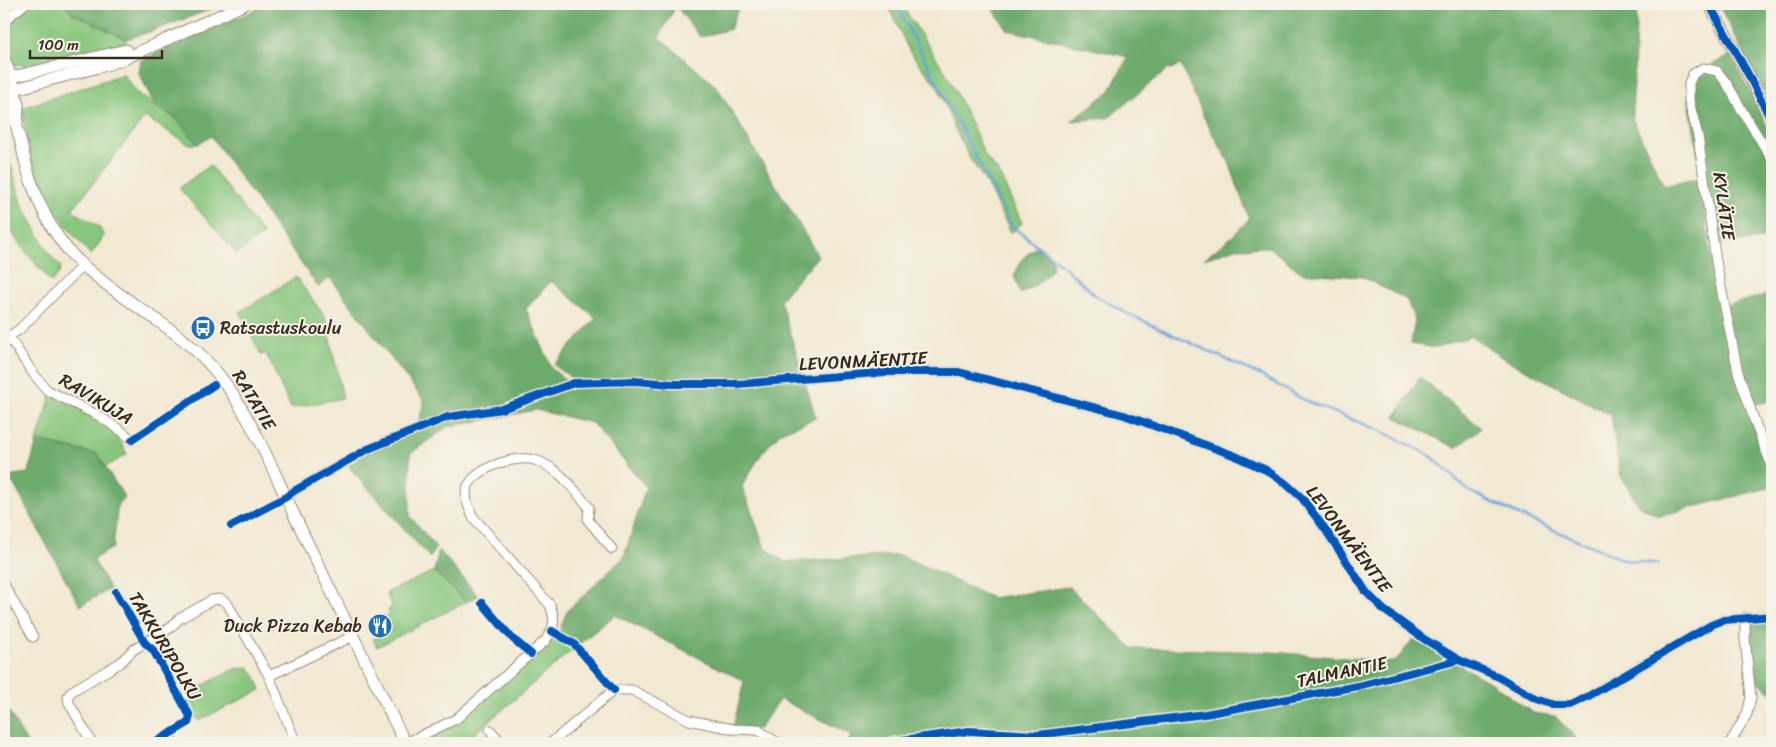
<svg xmlns="http://www.w3.org/2000/svg" width="1776" height="747" font-family="Sriracha,sans-serif">
<rect width="100%" height="100%" fill="#f7f3e8"/>
<filter id="ink" filterUnits="userSpaceOnUse"><feTurbulence type="fractalNoise" baseFrequency=".02" numOctaves="2"/><feDisplacementMap in="SourceGraphic" scale="10" xChannelSelector="R" yChannelSelector="G"/><feConvolveMatrix kernelMatrix="1 2 1 2 8 2 1 2 1" color-interpolation-filters="sRGB"/></filter>
<filter id="wash" filterUnits="userSpaceOnUse"><feTurbulence type="fractalNoise" baseFrequency=".0096" numOctaves="4" result="noise"/><feDisplacementMap in="SourceGraphic" scale="20" xChannelSelector="R" yChannelSelector="G"/><feGaussianBlur stdDeviation="1.12" result="paint"/><feColorMatrix in="noise" values="0 0 0 0 0 0 0 0 0 0 0 0 0 0 0 0 0 1.4 0 .05"/><feComposite in="paint" operator="in"/></filter>
<g filter="url(#wash)">
<rect width="100%" height="100%" fill="#f2e9d3"/>
<g fill="#87c67d" stroke="#61784e">
<polygon points="13,4 63,4 72,13 126,39 126,43 35,68 27,68 20,64 4,67 4,13"/>
<polygon points="887,4 901,4 948,76 974,130 985,156 999,173 1022,223 1011,233 984,179 971,160 955,129 938,87 910,52"/>
<polygon points="123,74 139,95 176,118 198,144 188,144 145,117 72,210 99,227 104,236 91,255 72,233 40,189 28,146 22,108"/>
<polygon points="4,143 23,206 48,252 61,267 59,273 51,282 20,245 4,219"/>
<polygon points="210,165 263,234 237,254 179,188"/>
<polygon points="296,277 325,317 343,398 291,408 266,353 261,355 240,312"/>
<polygon points="51,395 98,418 113,429 127,454 106,467 97,454 37,441"/>
<polygon points="434,571 466,602 377,647 373,639 392,630 385,617 390,615 388,610 392,607 386,593"/>
<polygon points="559,632 579,644 464,743 421,743 420,741 456,723 548,644"/>
<polygon points="249,667 256,677 261,690 198,721 187,703 200,687 234,669"/>
</g>
<g fill="#6dab6c" stroke="#546a45">
<polygon points="63,4 226,4 149,32 126,39 72,13"/>
<polygon points="269,4 737,4 739,7 730,29 700,37 676,6 659,37 717,87 818,256 780,300 816,418 781,432 762,453 742,486 765,548 785,562 900,555 992,598 1069,587 1132,648 1271,652 1395,662 1413,639 1493,684 1533,713 1555,716 1581,743 848,743 851,735 780,699 759,729 733,728 744,681 615,615 579,644 559,632 567,611 624,557 646,487 592,423 536,410 447,427 410,454 410,516 436,547 430,558 348,466 369,451 448,419 503,411 578,379 574,380 554,365 596,318 551,281 526,309 552,369 568,382 501,407 418,425 424,401 330,278 318,287 211,136 198,144 176,118 155,106 139,73 141,60"/>
<polygon points="989,4 1637,4 1632,118 1664,186 1700,178 1711,257 1735,373 1772,472 1772,487 1659,516 1638,505 1620,474 1611,415 1501,357 1471,336 1436,348 1411,344 1415,321 1407,300 1363,277 1302,273 1269,247 1236,248 1204,259 1234,235 1249,219 1229,162 1207,124 1181,65 1167,70 1108,118 1071,121 1109,92 1128,57 1008,30"/>
<polygon points="1718,4 1771,4 1772,6 1772,106"/>
<polygon points="1731,55 1772,136 1772,238 1713,244 1689,101 1693,74"/>
<polygon points="1036,247 1053,261 1052,270 1036,285 1021,294 1014,276 1023,258"/>
<polygon points="1772,293 1772,401 1749,405 1725,306"/>
<polygon points="1420,377 1481,428 1456,448 1395,417"/>
<polygon points="37,441 97,454 125,498 118,503 113,548 93,559 110,589 80,606 13,483 4,483 4,476 28,473"/>
<polygon points="439,550 478,596 466,602 434,571"/>
<polygon points="1772,622 1772,693 1754,678 1751,623"/>
<polygon points="4,703 27,743 4,743"/>
</g>
<g fill="none" stroke-linecap="round" stroke-linejoin="round">
<polyline stroke="#6ba1d8" stroke-width="2.5" points="896,4 1012,226 1066,268 1096,296 1128,314 1260,375 1306,401 1381,431 1431,456 1469,491 1523,517 1625,560 1659,564"/>
</g>
</g>
<g filter="url(#ink)">
<g fill="none" stroke-linecap="round" stroke-linejoin="round">
<defs>
<g id="street">
<polyline points="4,23 12,14 25,4"/>
<polyline points="4,56 12,77"/>
<polyline points="1772,159 1743,112 1726,82 1717,71 1703,68 1693,74 1689,83 1689,101 1698,136 1716,262 1738,372 1757,428 1772,466"/>
<polyline points="9,337 32,372 47,390 99,416 123,432 132,440"/>
<polyline points="5,339 20,329 82,266"/>
<polyline points="286,497 294,491 368,449 448,417 502,409 574,383 635,381 671,384 737,384 890,372 959,372 1124,415 1233,455 1266,470 1284,482 1302,498 1325,529 1367,593 1384,610 1424,639 1459,660 1499,677 1537,699 1554,705 1570,705 1587,697 1711,625 1724,620 1772,616"/>
<polyline points="4,585 33,637"/>
<polyline points="269,676 353,636"/>
<polyline points="490,730 502,743"/>
<polyline points="169,734 173,743"/>
<polyline points="92,743 69,703 68,696 72,691 120,663 133,650 170,628 179,619 212,600 220,599 227,603 269,676 296,743"/>
<path d="M 406,743 L 456,719 L 545,641 C 555,627 556,621 550,605 L 473,517 C 469,508 464,498 467,488 C 475,467 519,453 538,461 C 562,471 572,488 589,507 L 588,520 L 612,549"/>
<polyline points="551,743 614,690 632,690 689,720 733,729 758,730 778,743"/>
<polyline points="1730,743 1747,714 1751,697 1745,639 1745,617"/>
</g>
<g id="secondary">
<polyline points="1709,4 1748,74 1772,122"/>
<polyline points="4,79 126,50"/>
<polyline points="13,84 18,105 17,125"/>
<polyline points="4,92 106,65 128,57 245,4"/>
<path d="M 4,96 C 7,107 14,116 17,128 C 22,145 25,164 31,181 C 42,213 58,244 84,266 C 129,307 189,332 225,383 C 255,425 275,475 297,521 C 333,595 369,669 405,743"/>
</g>
</defs>
<use href="#street" stroke="#968a78" stroke-width="11"/>
<use href="#secondary" stroke="#968a78" stroke-width="13"/>
<use href="#street" stroke="#fff" stroke-width="9"/>
<use href="#secondary" stroke="#fff" stroke-width="11"/>
<defs>
<g id="cycleway">
<polyline points="1709,4 1748,74 1772,122"/>
<polyline points="132,440 214,385"/>
<polyline points="231,526 286,497 294,491 368,449 448,417 502,409 574,383 635,381 671,384 737,384 890,372 959,372 1124,415 1233,455 1266,470 1284,482 1302,498 1325,529 1367,593 1384,610 1424,639 1459,660 1499,677 1537,699 1554,705 1570,705 1587,697 1711,625 1724,620 1772,616"/>
<polyline points="116,592 145,643 153,650 190,716 188,723 154,743"/>
<polyline points="482,603 512,638 531,654"/>
<polyline points="552,631 574,644 614,690"/>
<polyline points="888,743 895,741 969,731 1037,735 1205,714 1358,686 1459,660"/>
</g>
</defs>
<use href="#cycleway" stroke="#f7f3e8" stroke-width="11"/>
<use href="#cycleway" stroke="#0057b8" stroke-width="8"/>
</g>
</g>
<defs>
<symbol id="bus-disc" viewBox="-11 -11 22 22"><circle r="9.5" fill="#1f6fb2" stroke="#f7f3e8"/><path d="M-5-6H5V4H4V6H2V4H-2V6H-4V4H-5ZM-3.5-4V0h7V-4ZM-3.5 1.2v1.5H-2V1.2ZM2 1.2v1.5H3.5V1.2Z" fill="#fff"/></symbol>
<symbol id="restaurant-disc" viewBox="-11 -11 22 22"><circle r="9.5" fill="#1f6fb2" stroke="#f7f3e8"/><path d="M-5-6h1v4h1v-4h1v4h1v-4h1v5L-1.5 .5V6h-2V.5L-5-1ZM5-6V6H3V1.5H1.5Q1.5-4 5-6Z" fill="#fff"/></symbol>
</defs>
<g fill-rule="evenodd">
<use href="#bus-disc" x="189" y="314" width="28" height="28"/>
<use href="#restaurant-disc" x="366" y="612" width="28" height="28"/>
</g>
<g text-anchor="middle" dominant-baseline="central" stroke-width="4" stroke-linejoin="round" paint-order="stroke">
<g font-size="18" fill="#3b2a1e" stroke="#f7f3e8">
<text transform="translate(1724 206) rotate(82)">KYLÄTIE</text>
<text transform="translate(863 361) rotate(-3)">LEVONMÄENTIE</text>
<text transform="translate(96 399) rotate(31)">RAVIKUJA</text>
<text transform="translate(254 400) rotate(59)">RATATIE</text>
<text transform="translate(1349 539) rotate(53)">LEVONMÄENTIE</text>
<text transform="translate(165 646) rotate(59)">TAKKURIPOLKU</text>
<text transform="translate(1342 672) rotate(-12)">TALMANTIE</text>
</g>
<g font-size="18" fill="#3b2a1e" stroke="#f7f3e8" text-anchor="start">
<text x="220" y="328">Ratsastuskoulu</text>
<text x="362" y="626" text-anchor="end">Duck Pizza Kebab</text>
</g>
</g>
<rect width="1776" height="747" fill="none" stroke="#f7f3e8" stroke-width="20"/>
<path d="M30 50v8h132v-8" fill="none" stroke="#3b2a1e" stroke-width="2.5"/>
<text x="38" y="50" font-size="15" fill="#3b2a1e" stroke="#f7f3e8" stroke-width="4" paint-order="stroke">100 m</text>
</svg>
